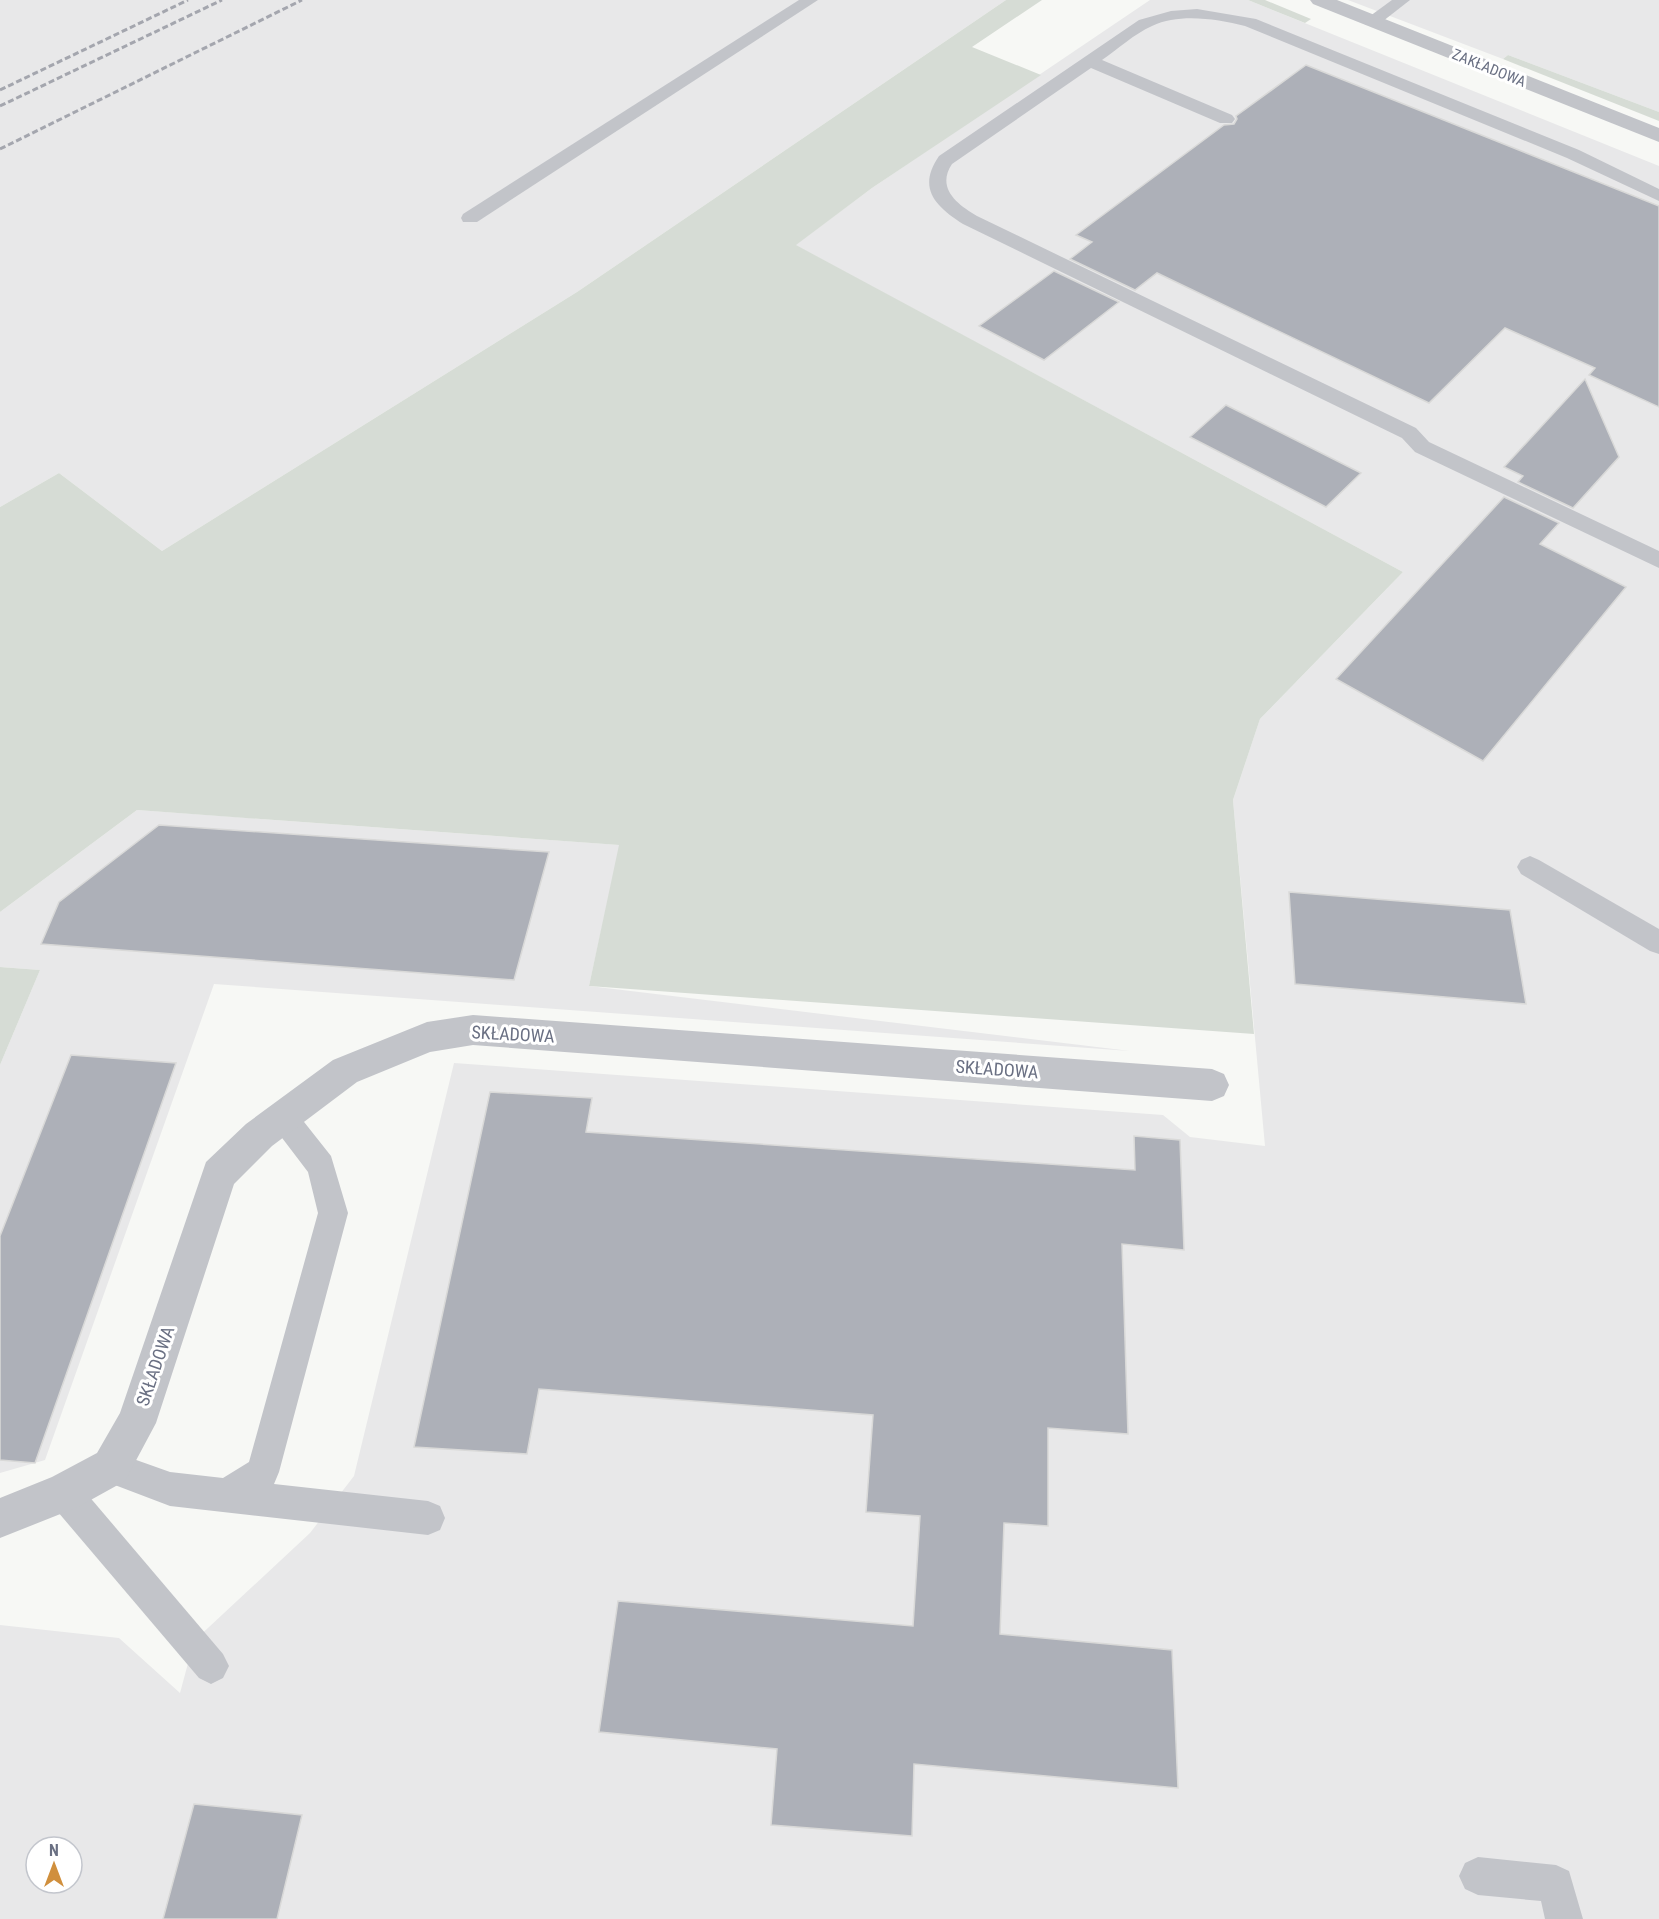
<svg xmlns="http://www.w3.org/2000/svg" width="1659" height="1919" font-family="'Roboto Condensed',sans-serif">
<rect width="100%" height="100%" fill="#f7f8f5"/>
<g fill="#e8e8e9" fill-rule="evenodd">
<polygon points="0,0 1006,0 577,292 162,551 59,473 0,507"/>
<path d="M 1150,0 L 1248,0 L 1659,166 L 1659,1919 L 0,1919 L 0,1625 L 119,1638 L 180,1693 L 194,1641 L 310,1533 L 354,1476 L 454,1063 L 1163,1115 L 1190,1137 L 1265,1146 L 1233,800 L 1260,719 L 1403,572 L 795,245 L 872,188 ZM 36,1847 L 72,1847 L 72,1883 L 36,1883 Z"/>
<polygon points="1348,0 1659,0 1659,112 1508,55 1503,59"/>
<polygon points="137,810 620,845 589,986 1130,1051 214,984 45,1460 0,1473 0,1065 40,970 0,967 0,912"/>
</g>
<g fill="#d6dcd5">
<polygon points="1006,0 1042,0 972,47 1041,75 872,188 796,245 1403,572 1260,719 1233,800 1254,1034 589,986 619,845 137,810 0,912 0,507 59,473 162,551 577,292"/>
<polygon points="1248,0 1265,0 1311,19 1305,23"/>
<polygon points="1508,55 1659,112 1659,121 1503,59"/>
<polygon points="0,967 40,970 0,1065"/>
</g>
<g fill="#adb0b8" stroke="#d9d9d8" stroke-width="1.5">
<polygon points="1306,65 1659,206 1659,407 1589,375 1595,368 1505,328 1429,403 1157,273 1135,290 1070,259 1092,242 1076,235 1224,125 1234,124 1237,119 1236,116"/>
<polygon points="1054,271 1119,302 1044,360 979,326"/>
<polygon points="1585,379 1619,457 1573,508 1518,482 1523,476 1504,467"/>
<polygon points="1226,405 1361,473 1326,507 1190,437"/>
<polygon points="1504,497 1559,523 1540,544 1626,587 1483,761 1336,679"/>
<polygon points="159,825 549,852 514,980 41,944 59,902"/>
<polygon points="1289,892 1510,910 1526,1004 1295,984"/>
<polygon points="71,1055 176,1063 35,1463 0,1460 0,1236"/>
<polygon points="490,1092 592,1098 586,1132 1135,1170 1134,1136 1180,1140 1184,1250 1122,1244 1128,1434 1048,1428 1048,1526 1004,1523 1000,1634 1172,1650 1178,1788 914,1764 912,1836 771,1825 777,1749 599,1732 618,1601 913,1626 920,1516 866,1512 873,1415 539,1389 527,1454 414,1447"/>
<polygon points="194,1804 302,1815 277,1919 163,1919"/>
</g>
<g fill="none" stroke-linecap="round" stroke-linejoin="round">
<g fill="#c2c4c9" fill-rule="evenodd">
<polygon points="799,0 818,0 477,222 463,222 461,218 463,214"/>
<polygon points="1392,0 1410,0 1378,25 1366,25 1364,22 1366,19"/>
<path d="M 1197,9 L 1256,19 L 1579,150 L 1659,189 L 1659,201 L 1567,158 L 1245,26 C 1216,19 1180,13 1152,26 C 1134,34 1118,49 1102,60 L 1232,115 L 1235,119 L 1232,123 L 1220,123 L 1091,68 L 952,164 C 936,188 957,204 977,216 L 1416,428 L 1429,442 L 1659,551 L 1659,568 L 1415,452 L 1402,438 L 963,224 C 935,206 917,188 939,156 L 1139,20 L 1171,11 Z"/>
<polygon points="1530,856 1539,860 1659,929 1659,954 1650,951 1521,874 1517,867 1521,860"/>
<polygon points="283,1104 293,1108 331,1156 348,1213 279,1472 274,1484 428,1501 440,1506 445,1518 440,1530 428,1535 170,1506 99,1479 95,1467 99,1455 111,1451 170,1472 223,1478 249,1462 318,1213 308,1172 273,1126 269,1117 273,1108"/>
<polygon points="64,1476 76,1481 223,1654 229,1666 223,1678 211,1684 199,1678 52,1505 47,1493 52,1481"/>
<polygon points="1478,1857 1556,1865 1569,1871 1583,1919 1545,1919 1541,1901 1478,1895 1465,1889 1459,1876 1465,1863"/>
</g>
<g fill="#c2c4c9" fill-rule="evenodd">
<polygon points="1310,0 1337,0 1659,128 1659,142 1313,4"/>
<polygon points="473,1015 1212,1069 1224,1074 1229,1085 1224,1096 1212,1101 473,1045 430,1052 357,1082 272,1146 234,1184 156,1423 125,1481 78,1507 0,1538 0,1498 52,1477 97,1453 120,1413 206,1162 246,1124 333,1060 427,1022"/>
</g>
<g stroke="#a4a6ae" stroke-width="3" stroke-dasharray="6 3" stroke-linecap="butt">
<polyline points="0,90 188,0"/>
<polyline points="0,106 222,0"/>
<polyline points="0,149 302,0"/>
</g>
</g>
<g text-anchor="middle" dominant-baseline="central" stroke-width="6" stroke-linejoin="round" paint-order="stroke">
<g font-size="15" fill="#6a7083" stroke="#fff">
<text transform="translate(1489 68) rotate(22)">ZAKŁADOWA</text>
</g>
<g font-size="18" fill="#6a7083" stroke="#fff">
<text transform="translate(513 1034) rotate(3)">SKŁADOWA</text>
<text transform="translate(997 1069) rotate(4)">SKŁADOWA</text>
<text transform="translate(155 1366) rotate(-71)">SKŁADOWA</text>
</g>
</g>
<g transform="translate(54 1865)"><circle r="28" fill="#ffffff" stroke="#c3c6cd" stroke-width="1.5"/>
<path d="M0-4.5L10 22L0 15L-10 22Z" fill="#d08f3d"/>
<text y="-9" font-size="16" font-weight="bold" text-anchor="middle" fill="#6a7083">N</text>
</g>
</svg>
